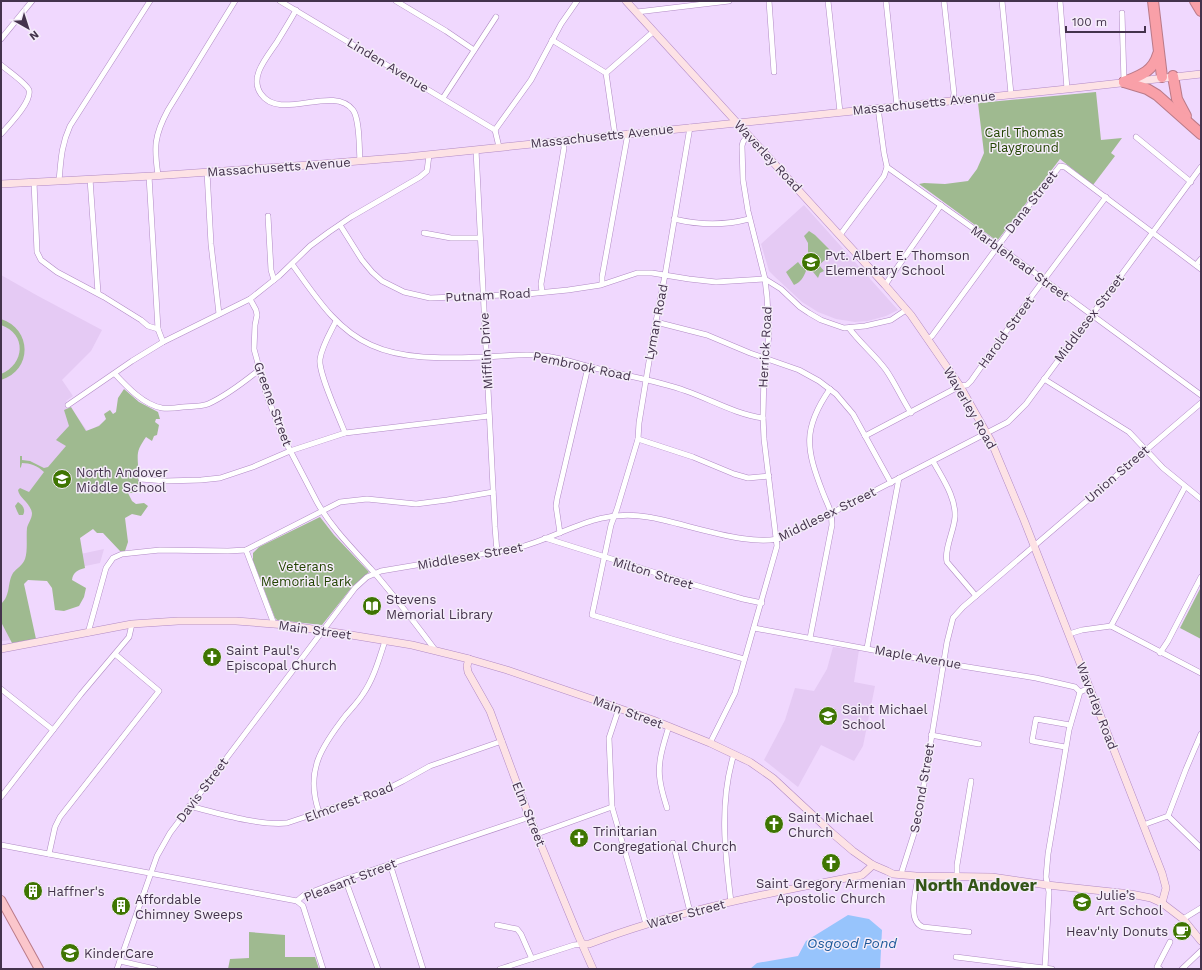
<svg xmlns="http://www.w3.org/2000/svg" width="1202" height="970" font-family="'Work Sans',sans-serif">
<rect width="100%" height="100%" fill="#f0d8fe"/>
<g fill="#e5caf4">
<polygon points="804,205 898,310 886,316 868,321 855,322 836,319 818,312 802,302 774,276 769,271 761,244"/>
<polygon points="1,275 38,296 102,330 91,351 62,380 73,396 66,401 88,432 107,420 65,529 71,556 104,549 100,563 17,580 13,640 1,641"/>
<polygon points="833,647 859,650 854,682 875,686 863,746 854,761 821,745 798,787 764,760 785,720 795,688 814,691 827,669"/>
</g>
<g fill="#9fba90">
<polygon points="1096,92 1101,140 1122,138 1111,153 1115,156 1093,185 1060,159 997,241 919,184 924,183 945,184 968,181 977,169 984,153 978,103"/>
<polygon points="809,231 815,235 833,253 819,265 824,271 820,273 818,278 809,267 808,261 808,243 804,236"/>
<path d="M 798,262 L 802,267 L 803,266 L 806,271 C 803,278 801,282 794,285 L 786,272 Z"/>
<path d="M 1,319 C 32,329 33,370 1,380 L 1,374 C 25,364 27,334 1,325 Z"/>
<path d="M 124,389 L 139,402 L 158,412 L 160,419 L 156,419 L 155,422 L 159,425 L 157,435 L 154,436 L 152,441 L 146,437 C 138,449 137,451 138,465 C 139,471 138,474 141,480 L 135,493 L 128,493 L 132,501 L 136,504 L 144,503 L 148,506 L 141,516 L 132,514 L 125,518 L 128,542 L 125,551 L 120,551 L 103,533 L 97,533 L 93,529 L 80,538 L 85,568 C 78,570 73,572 72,580 L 86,588 L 84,597 L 79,606 L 64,611 L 55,610 L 52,588 L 47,581 L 28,580 L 24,584 L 36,639 L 12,643 L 1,622 L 1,604 C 11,595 7,583 13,573 C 17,568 23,565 25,559 C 28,550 26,537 27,528 C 28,523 32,519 32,513 C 30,502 19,498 18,490 L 20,488 L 29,492 L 44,472 C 38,466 30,463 22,463 L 21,467 L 20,468 L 20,456 L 22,456 L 22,460 L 30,461 L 44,468 L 48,467 L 66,446 L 56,440 L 69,426 L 64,410 L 71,407 L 86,431 L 99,426 L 106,419 L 104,414 L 110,410 L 113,414 L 116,412 L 118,398 Z"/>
<path d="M 18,502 C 23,505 26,510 23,515 L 19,515 L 17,511 L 15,506 Z"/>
<polygon points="320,517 334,535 369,572 352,587 322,625 277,620 275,618 253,561 253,553 259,547"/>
<polygon points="1201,587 1201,639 1180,628"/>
<polygon points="249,932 285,935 285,957 315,957 319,969 228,969 230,959 249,958"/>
</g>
<polygon fill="#97c4fc" points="848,915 869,919 882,930 880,969 750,969 757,963 798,956 806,941"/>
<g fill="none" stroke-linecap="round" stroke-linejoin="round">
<defs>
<g id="street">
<polyline points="280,1 495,130"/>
<polyline points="396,1 446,31 474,50"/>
<polyline points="769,1 774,72"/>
<polyline points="828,1 840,112"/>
<polyline points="886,1 897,106"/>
<polyline points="944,1 954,93 953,100"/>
<polyline points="1002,1 1011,94"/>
<polyline points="1060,1 1067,89"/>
<path d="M 296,10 C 290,21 283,32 277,42 C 271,51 263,61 259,71 C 256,79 256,87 261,94 C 280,122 333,84 353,110 C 360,120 359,148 360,161"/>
<polyline points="637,12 729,1"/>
<polyline points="1122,13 1124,82"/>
<polyline points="1,39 32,1"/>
<polyline points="552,40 606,73 615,135"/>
<path d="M 1,65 C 7,70 26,83 29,90 C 32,102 9,125 1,134"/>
<polyline points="606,73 654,31"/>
<polyline points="443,98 496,17"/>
<polyline points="878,108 884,153 887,167 998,246 1201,395"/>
<polyline points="690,127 665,275 653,337 639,423 638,439 617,509 611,525 592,615 672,639 744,659"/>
<polyline points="495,130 531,80 561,24 577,1"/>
<polyline points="495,130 499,147"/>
<polyline points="1136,137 1191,182"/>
<polyline points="476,150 495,527 497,552"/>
<path d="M 429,155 L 427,171 L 420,177 L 351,217 L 329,232 L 310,246 L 279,276 L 250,299 L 256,310 L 257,315 L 255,325 L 254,349 L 266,393 L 282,435 L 317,502 C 331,527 351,547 371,569 C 394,595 415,623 436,651"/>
<polyline points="207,172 211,244 219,314"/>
<path d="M 158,175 C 154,147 154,136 168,110 L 235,1"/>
<polyline points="149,176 158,329 163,342"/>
<polyline points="90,179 98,293"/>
<path d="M 59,181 C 61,160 61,146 70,126 L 150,1"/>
<polyline points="34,182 37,252 41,260 57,272 104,297 141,320 148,326 158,329"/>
<polyline points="268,216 271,270 274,280"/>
<path d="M 674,219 C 699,225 723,226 749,219"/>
<polyline points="340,225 362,260 372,272 382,281 404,292 430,298 527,294 568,290 601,285 637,273 652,273 689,279 716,282 765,279 781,289 800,307 809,313 821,320 844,328 865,326 891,320 906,310"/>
<polyline points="424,233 451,238 480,238"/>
<polyline points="840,235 884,176 887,167"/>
<path d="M 292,264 C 314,294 335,329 371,345 C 406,361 450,358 487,357 C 506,356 526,353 545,356 C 562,358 578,364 595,368 C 625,376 656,380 686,391 C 712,400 735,414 763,418"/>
<polyline points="1196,265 1201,259"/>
<polyline points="602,284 602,277 628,133"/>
<polyline points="885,285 941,205"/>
<polyline points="542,292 541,284 564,148 563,141"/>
<path d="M 336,321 C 330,333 322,346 320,359 C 318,373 339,417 345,433"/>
<polyline points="656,322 707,335 750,353 799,370 819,381 836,394 853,414 891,483"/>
<path d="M 849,328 C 860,343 875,355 886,370 C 895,383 902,399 911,413"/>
<polyline points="928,339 932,336 1012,227 1060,166 1065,167 1201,269"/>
<path d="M 115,374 C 127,387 144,405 162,408 C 169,409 176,408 183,407 C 191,406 200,407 208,404 C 226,396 244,382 259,370"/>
<polyline points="1044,379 1129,432 1163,468 1201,499"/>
<polyline points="68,405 132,361 163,342 250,299"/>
<polyline points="865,436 960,386 967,385 971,381 1022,309 1106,197"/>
<polyline points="638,439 693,457 734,474 748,478 769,476"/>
<path d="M 933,461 C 942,478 956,497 955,517 C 954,531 944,549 947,562 L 976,596"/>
<polyline points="141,479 165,481 201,480 220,478 253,467 290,451 345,433 489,416"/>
<polyline points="560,533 556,506 557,499 588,367"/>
<polyline points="545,538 688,583 743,599 762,603"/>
<polyline points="246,550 274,624"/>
<polyline points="1111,626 1185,487"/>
<polyline points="754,628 943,663 1036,678 1075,687 1080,692"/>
<polyline points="88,633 106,568 113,558 122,554 160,550 228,551 246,550 340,502 367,499 416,504 447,500 493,492"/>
<polyline points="1069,634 1082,630 1111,626 1201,673"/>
<path d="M 810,638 L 832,525 C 832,510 828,506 823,493 C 806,449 802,429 830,389"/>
<polyline points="867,648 899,478"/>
<polyline points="1160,653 1168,641 1201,577"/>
<polyline points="1,689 53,730"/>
<polyline points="619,708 609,738 612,807 646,924"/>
<polyline points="931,735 979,744"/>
<polyline points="710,743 735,693 777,546 764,439 763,416 764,373 769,335 767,297 765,279 748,211 743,180 742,146 743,142 748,135"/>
<polyline points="1065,747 1032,741 1036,719 1070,725"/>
<polyline points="1,797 81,694 129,637 132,624"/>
<path d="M 189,806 C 217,813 260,826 287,823 L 383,791 L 403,781 L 430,766 L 502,741"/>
<path d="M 667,808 C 664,798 661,789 660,780 C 657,762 664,743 669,726"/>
<path d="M 319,812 C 305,771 321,747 346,715 C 352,708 358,702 363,694 C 374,678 379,659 385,641"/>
<polyline points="1168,816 1201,848"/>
<polyline points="1143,825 1168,816 1186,769 1201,734"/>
<polyline points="537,834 612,807"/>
<polyline points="673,843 690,912"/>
<polyline points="1,845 297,901 303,906 323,969"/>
<polyline points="49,854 55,827 60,817 159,691 115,654"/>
<polyline points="390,864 423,969"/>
<polyline points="901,874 918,821 947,642 953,618 963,607 1201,403"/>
<path d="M 918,876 C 917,889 906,921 923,927 L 969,932"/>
<polyline points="957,876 957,865 971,781"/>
<polyline points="345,879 378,969"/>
<polyline points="297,901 304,895 340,881 530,817"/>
<path d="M 731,902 C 725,853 719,802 734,754"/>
<polyline points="1183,919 1201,908"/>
<polyline points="497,925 517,929 521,934 532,959"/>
<polyline points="956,957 1052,969"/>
<polyline points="120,961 155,969"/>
<polyline points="1045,968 1049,892 1046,877 1048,854 1069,730 1080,692 1089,688"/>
<path d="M 117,969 L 157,856 L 170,833 L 355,588 L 367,577 L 381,571 L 517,548 C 565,536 594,508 648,517 C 683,522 755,551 787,536 L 1008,422 L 1026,404 L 1201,167"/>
<polyline points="500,969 574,945 583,944"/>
<polyline points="1160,969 1157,967 1170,942"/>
<polyline points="1182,969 1201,951"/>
</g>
<g id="secondary">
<polyline points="626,1 885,285 911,315 960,386 991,441 1024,520 1162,873 1166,888 1162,903"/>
<polyline points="1,184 152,176 309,165 407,157 1067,89 1201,74"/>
<polyline points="1,649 132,624 178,621 236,621 286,625 345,634 412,645 469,659 507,670 653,720 710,743 750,762 773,778 832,833 853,851 873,865 887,871 893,874 916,876 992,877 1047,885 1131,894 1151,898 1162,903 1183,919 1201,941"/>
<polyline points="469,659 467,666 468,672 490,711 527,811 578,935 593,969"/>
<path d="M 583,944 L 589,944 C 677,910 770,893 862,875 L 873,865"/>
</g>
<polyline id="primary" points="1,900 39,969"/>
<g id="highway">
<polyline points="1153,1 1162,77"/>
<polyline points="1195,1 1201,11"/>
<polyline points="1173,76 1177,99 1186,116"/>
<polyline points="1124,82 1147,89 1157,95 1201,134"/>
<path d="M 1124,82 C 1139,76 1153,72 1158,54"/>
</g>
</defs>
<use href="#street" stroke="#b18ac5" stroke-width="6"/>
<use href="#secondary" stroke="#b18ac5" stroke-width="8"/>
<use href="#primary" stroke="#ba7a88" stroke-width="10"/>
<use href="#highway" stroke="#ba7a88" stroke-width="12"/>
<use href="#street" stroke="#fff" stroke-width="5"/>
<use href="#secondary" stroke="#fde2e5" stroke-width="7"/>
<use href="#primary" stroke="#fbc6cb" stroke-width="8"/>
<use href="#highway" stroke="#f9a0a8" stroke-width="10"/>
</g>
<defs>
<symbol id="school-disc" viewBox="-11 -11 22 22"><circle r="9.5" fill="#3f7502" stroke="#f4ecf9"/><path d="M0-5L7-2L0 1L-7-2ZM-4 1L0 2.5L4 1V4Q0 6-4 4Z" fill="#fff"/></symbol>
<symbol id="library-disc" viewBox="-11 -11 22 22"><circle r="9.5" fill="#3f7502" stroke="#f4ecf9"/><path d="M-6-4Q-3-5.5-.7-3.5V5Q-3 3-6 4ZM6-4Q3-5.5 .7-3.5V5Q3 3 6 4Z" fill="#fff"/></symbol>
<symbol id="church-disc" viewBox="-11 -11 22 22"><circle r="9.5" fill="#3f7502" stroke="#f4ecf9"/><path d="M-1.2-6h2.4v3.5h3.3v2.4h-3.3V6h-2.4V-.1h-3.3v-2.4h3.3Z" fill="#fff"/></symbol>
<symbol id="building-disc" viewBox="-11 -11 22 22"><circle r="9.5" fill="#3f7502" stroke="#f4ecf9"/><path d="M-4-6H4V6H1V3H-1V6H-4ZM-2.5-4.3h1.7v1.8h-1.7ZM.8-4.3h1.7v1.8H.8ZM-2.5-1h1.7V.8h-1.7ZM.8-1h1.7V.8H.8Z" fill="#fff"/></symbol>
<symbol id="cafe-disc" viewBox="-11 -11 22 22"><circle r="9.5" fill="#3f7502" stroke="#f4ecf9"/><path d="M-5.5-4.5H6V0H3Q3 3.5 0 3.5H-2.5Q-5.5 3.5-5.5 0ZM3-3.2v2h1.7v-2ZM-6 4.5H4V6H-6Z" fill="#fff"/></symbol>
</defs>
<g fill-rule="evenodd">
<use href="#school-disc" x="800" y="251" width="22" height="22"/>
<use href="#school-disc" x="51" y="468" width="22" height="22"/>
<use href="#library-disc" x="361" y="595" width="22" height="22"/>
<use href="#church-disc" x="201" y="646" width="22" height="22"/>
<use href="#school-disc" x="817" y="705" width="22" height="22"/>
<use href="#church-disc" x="763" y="813" width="22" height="22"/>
<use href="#church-disc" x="568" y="827" width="22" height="22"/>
<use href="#church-disc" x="820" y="852" width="22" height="22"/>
<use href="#building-disc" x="22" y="880" width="22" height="22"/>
<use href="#school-disc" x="1071" y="891" width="22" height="22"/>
<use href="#building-disc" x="110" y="895" width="22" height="22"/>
<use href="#cafe-disc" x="1171" y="920" width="22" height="22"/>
<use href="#school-disc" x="59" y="942" width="22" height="22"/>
</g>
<g text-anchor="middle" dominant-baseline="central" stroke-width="3" stroke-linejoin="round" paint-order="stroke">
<g font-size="13" fill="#44334c" stroke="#f4ecf9">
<text transform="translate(388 65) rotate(31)">Linden Avenue</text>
<text transform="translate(924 103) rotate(-6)">Massachusetts Avenue</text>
<text transform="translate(602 136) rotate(-6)">Massachusetts Avenue</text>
<text transform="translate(768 156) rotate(47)">Waverley Road</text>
<text transform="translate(279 167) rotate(-4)">Massachusetts Avenue</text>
<text transform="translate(1031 202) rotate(-52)">Dana Street</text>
<text transform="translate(1020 263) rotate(36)">Marblehead Street</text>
<text transform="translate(488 295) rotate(-3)">Putnam Road</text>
<text transform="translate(1089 318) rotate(-53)">Middlesex Street</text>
<text transform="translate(656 322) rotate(-79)">Lyman Road</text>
<text transform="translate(1006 332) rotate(-54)">Harold Street</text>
<text transform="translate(765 347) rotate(-87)">Herrick Road</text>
<text transform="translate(486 351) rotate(-93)">Mifflin Drive</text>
<text transform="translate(582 366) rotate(12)">Pembrook Road</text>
<text transform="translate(273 404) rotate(70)">Greene Street</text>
<text transform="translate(970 408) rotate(60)">Waverley Road</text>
<text transform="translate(1117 474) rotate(-41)">Union Street</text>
<text transform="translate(827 514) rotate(-26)">Middlesex Street</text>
<text transform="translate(470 556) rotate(-10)">Middlesex Street</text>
<text transform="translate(653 573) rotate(17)">Milton Street</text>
<text transform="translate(315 630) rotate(8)">Main Street</text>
<text transform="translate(918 657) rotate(10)">Maple Avenue</text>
<text transform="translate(1097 706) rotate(69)">Waverley Road</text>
<text transform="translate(628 712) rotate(20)">Main Street</text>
<text transform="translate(922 788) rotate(-80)">Second Street</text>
<text transform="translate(202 790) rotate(-53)">Davis Street</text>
<text transform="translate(349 802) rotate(-20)">Elmcrest Road</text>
<text transform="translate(529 814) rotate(68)">Elm Street</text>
<text transform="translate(350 880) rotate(-21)">Pleasant Street</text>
<text transform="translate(686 914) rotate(-15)">Water Street</text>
</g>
<g font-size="13" fill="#234402" stroke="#f4ecf9">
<text x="1024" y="132">Carl Thomas<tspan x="1024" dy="15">Playground</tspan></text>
<text x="306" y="566">Veterans<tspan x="306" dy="15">Memorial Park</tspan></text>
</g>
<g font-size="13" fill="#44334c" stroke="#f4ecf9" text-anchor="start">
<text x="825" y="255">Pvt. Albert E. Thomson<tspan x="825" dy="15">Elementary School</tspan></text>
<text x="76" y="472">North Andover<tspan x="76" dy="15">Middle School</tspan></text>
<text x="386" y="599">Stevens<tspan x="386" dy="15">Memorial Library</tspan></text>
<text x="226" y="650">Saint Paul's<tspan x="226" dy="15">Episcopal Church</tspan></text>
<text x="842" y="709">Saint Michael<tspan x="842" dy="15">School</tspan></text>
<text x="788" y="817">Saint Michael<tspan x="788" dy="15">Church</tspan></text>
<text x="593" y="831">Trinitarian<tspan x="593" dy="15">Congregational Church</tspan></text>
<text x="831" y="883" text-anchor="middle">Saint Gregory Armenian<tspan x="831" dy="15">Apostolic Church</tspan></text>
<text x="47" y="891">Haffner's</text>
<text x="1096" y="895">Julie’s<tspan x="1096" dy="15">Art School</tspan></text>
<text x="135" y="899">Affordable<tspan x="135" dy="15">Chimney Sweeps</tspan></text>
<text x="1168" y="931" text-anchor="end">Heav'nly Donuts</text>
<text x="84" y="953">KinderCare</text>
</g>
<g font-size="14" font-style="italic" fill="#1c5899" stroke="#f4ecf9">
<text x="852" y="943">Osgood Pond</text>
</g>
<g font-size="17" font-weight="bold" fill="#335617" stroke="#f4ecf9">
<text x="976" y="885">North Andover</text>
</g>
</g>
<rect width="1202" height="970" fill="none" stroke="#44334c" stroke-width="4"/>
<g transform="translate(28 28) rotate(141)" stroke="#f4ecf9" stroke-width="3" paint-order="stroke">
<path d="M0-3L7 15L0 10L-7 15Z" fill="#44334c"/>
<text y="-6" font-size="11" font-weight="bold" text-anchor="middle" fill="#44334c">N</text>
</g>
<path d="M1066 26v6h79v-6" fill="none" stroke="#44334c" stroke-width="2"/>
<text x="1072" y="26" font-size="12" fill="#44334c" stroke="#f4ecf9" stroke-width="3" paint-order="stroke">100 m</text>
</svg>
